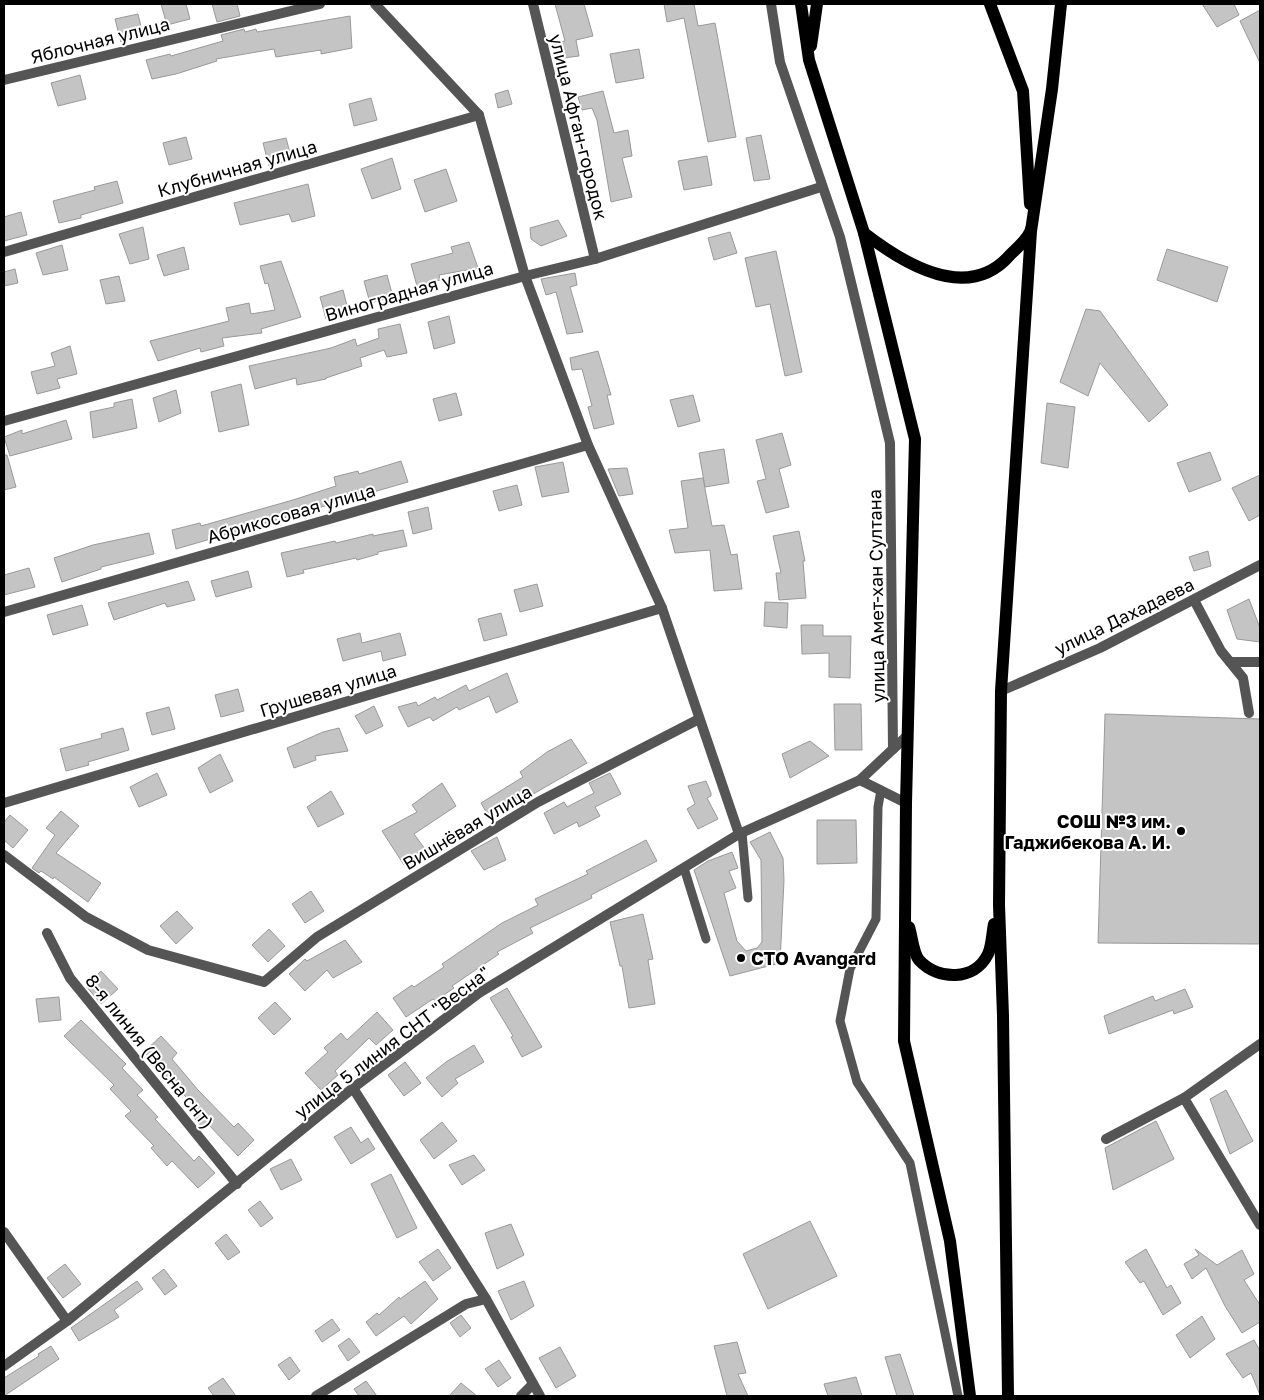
<svg xmlns="http://www.w3.org/2000/svg" width="1264" height="1400" font-family="'Golos Text',sans-serif">
<rect width="100%" height="100%" fill="#fff"/>
<g fill="#c4c4c4" stroke="#999">
<polygon points="161,4 186,4 190,19 167,25"/>
<polygon points="212,4 237,4 240,16 217,22"/>
<polygon points="555,4 584,4 593,36 576,40 579,56 556,59 553,43 565,41"/>
<polygon points="664,4 694,4 698,26 715,23 736,137 708,142 684,18 667,22"/>
<polygon points="1202,4 1234,4 1239,15 1217,27"/>
<polygon points="1260,10 1260,63 1240,21"/>
<polygon points="138,14 143,35 121,42 115,19"/>
<polygon points="350,16 352,48 321,54 321,50 276,57 274,49 216,59 217,61 176,74 152,79 146,60 170,54 171,56 223,41 221,35 244,29 245,32 256,29 257,32"/>
<polygon points="639,49 644,78 616,83 610,54"/>
<polygon points="80,75 86,99 58,106 51,83"/>
<polygon points="508,90 512,104 498,108 495,94"/>
<polygon points="603,91 614,133 628,130 632,156 622,158 632,197 611,202 597,120 592,108 582,110 578,97"/>
<polygon points="371,98 377,120 354,126 349,104"/>
<polygon points="761,135 770,179 754,181 746,138"/>
<polygon points="186,137 192,159 169,165 163,143"/>
<polygon points="286,138 292,160 269,166 263,143"/>
<polygon points="707,156 712,185 684,190 678,161"/>
<polygon points="392,158 401,189 372,199 361,169"/>
<polygon points="446,169 457,201 425,212 414,180"/>
<polygon points="117,181 123,203 81,215 81,218 59,223 53,201 95,190 94,187"/>
<polygon points="308,184 315,216 292,222 289,214 240,225 234,203"/>
<polygon points="21,212 27,235 4,241 4,217"/>
<polygon points="558,220 567,236 541,246 531,239 530,228"/>
<polygon points="143,227 149,259 130,264 119,234"/>
<polygon points="730,232 737,253 714,260 708,238"/>
<polygon points="469,242 478,268 439,275 440,280 417,286 411,264 453,253 451,247"/>
<polygon points="62,245 68,270 43,275 36,253"/>
<polygon points="184,247 189,269 164,276 157,255"/>
<polygon points="1167,249 1228,267 1217,302 1157,280"/>
<polygon points="776,251 802,372 785,376 770,304 756,307 745,258"/>
<polygon points="281,261 301,317 261,329 262,333 222,338 224,346 201,352 200,348 158,361 150,341 229,321 226,308 249,303 251,314 275,310 268,283 265,284 260,266"/>
<polygon points="15,269 18,283 4,286 4,272"/>
<polygon points="575,273 577,285 570,287 583,332 567,334 556,292 546,295 541,279"/>
<polygon points="387,275 393,297 370,303 364,281"/>
<polygon points="119,276 125,301 106,304 100,280"/>
<polygon points="343,290 349,313 326,319 320,297"/>
<polygon points="1086,309 1100,311 1168,405 1149,422 1100,363 1088,396 1060,382"/>
<polygon points="449,316 455,343 434,349 428,322"/>
<polygon points="400,324 407,353 387,357 384,350 360,358 362,366 326,378 326,379 297,385 296,378 255,389 249,366 331,348 355,339 357,346 379,338 378,329"/>
<polygon points="70,346 77,374 57,379 60,388 37,394 31,372 55,366 51,353"/>
<polygon points="598,351 611,395 607,395 614,424 594,429 588,407 592,406 582,369 572,370 570,358"/>
<polygon points="241,384 249,425 219,432 211,392"/>
<polygon points="176,390 181,413 159,422 153,398"/>
<polygon points="456,393 462,415 439,421 433,399"/>
<polygon points="693,395 700,421 678,427 670,400"/>
<polygon points="132,399 137,428 93,438 90,412 114,407 114,403"/>
<polygon points="1047,403 1075,407 1068,468 1041,463"/>
<polygon points="66,420 72,439 10,456 4,437 22,430 22,434"/>
<polygon points="782,433 791,465 779,469 789,507 766,513 757,481 766,479 756,440"/>
<polygon points="724,449 729,483 705,487 699,453"/>
<polygon points="1210,452 1221,480 1189,492 1177,463"/>
<polygon points="4,455 7,455 16,487 4,490"/>
<polygon points="401,461 408,482 176,549 172,530 200,523 201,526 293,500 336,486 334,477 358,471 359,474"/>
<polygon points="563,462 569,492 542,497 535,467"/>
<polygon points="627,468 633,494 619,496 608,469"/>
<polygon points="1260,475 1260,515 1249,521 1232,488"/>
<polygon points="703,478 712,526 724,525 731,555 737,554 742,589 714,591 710,550 675,553 669,530 688,528 681,481"/>
<polygon points="517,485 522,505 499,511 493,491"/>
<polygon points="428,507 432,529 413,534 408,512"/>
<polygon points="403,530 407,546 378,552 378,554 357,560 356,558 303,570 304,573 287,577 281,553 335,541 336,543 373,534 373,536"/>
<polygon points="799,531 805,561 803,561 806,598 779,600 776,573 781,573 773,536"/>
<polygon points="149,533 154,554 101,567 101,569 62,582 54,558 93,545"/>
<polygon points="1208,551 1211,566 1194,571 1189,557"/>
<polygon points="29,568 35,587 4,595 4,575"/>
<polygon points="248,571 252,587 216,597 211,581"/>
<polygon points="188,581 195,600 167,607 165,603 114,620 108,603"/>
<polygon points="537,584 543,606 520,612 514,590"/>
<polygon points="1249,599 1260,628 1260,642 1237,639 1227,610"/>
<polygon points="765,602 788,603 787,628 764,626"/>
<polygon points="82,605 88,625 53,635 47,615"/>
<polygon points="501,613 507,635 484,641 478,619"/>
<polygon points="801,625 823,625 823,636 851,636 850,678 829,677 829,653 802,654"/>
<polygon points="360,633 362,643 400,633 406,655 383,661 381,651 343,661 337,639"/>
<polygon points="507,673 518,702 496,713 489,696 459,710 457,707 433,721 430,717 408,727 398,707 416,702 418,706 435,697 437,700 466,685 469,691"/>
<polygon points="238,689 244,711 221,717 215,695"/>
<polygon points="834,704 861,704 862,750 835,750"/>
<polygon points="374,706 383,726 366,734 355,716"/>
<polygon points="169,707 175,729 152,735 146,713"/>
<polygon points="1105,714 1260,719 1260,944 1098,943"/>
<polygon points="123,728 129,750 88,762 89,765 66,771 60,749 102,738 101,734"/>
<polygon points="339,728 348,751 315,756 316,760 294,768 287,748 323,732"/>
<polygon points="571,739 587,763 490,819 481,803 523,777 520,772 547,752"/>
<polygon points="810,741 829,756 790,778 782,754"/>
<polygon points="220,754 233,781 210,793 198,768"/>
<polygon points="157,773 167,795 139,807 130,787"/>
<polygon points="610,773 621,794 595,807 600,816 579,827 577,822 554,834 544,813 564,802 567,807 594,793 589,783"/>
<polygon points="706,781 711,793 711,796 707,798 718,819 698,829 687,809 695,804 688,786"/>
<polygon points="442,783 456,806 414,834 425,849 404,865 382,831 417,812 412,805"/>
<polygon points="331,791 344,814 318,827 307,807"/>
<polygon points="61,811 79,826 56,853 101,883 88,902 54,877 53,879 41,871 39,873 32,868 55,835 46,828"/>
<polygon points="10,815 28,830 13,848 4,840 4,822"/>
<polygon points="817,820 856,820 857,863 817,864"/>
<polygon points="770,832 783,858 784,880 780,963 730,976 694,870 708,861 732,852 738,868 729,871 736,888 724,893 737,941 746,951 757,948 762,942 761,860 750,842"/>
<polygon points="497,837 506,860 484,870 471,851"/>
<polygon points="646,840 657,861 591,895 592,898 530,928 533,933 497,952 499,954 452,986 454,988 435,1001 433,999 406,1017 393,998 412,985 414,987 444,967 442,964 502,923 538,905 535,899 588,874 586,871"/>
<polygon points="311,891 324,911 305,923 292,904"/>
<polygon points="177,911 193,928 176,944 160,926"/>
<polygon points="643,914 653,959 648,960 655,1004 629,1008 622,966 620,966 610,922"/>
<polygon points="269,929 285,946 268,962 252,945"/>
<polygon points="345,940 362,962 333,978 327,970 305,991 289,974 305,959 307,961"/>
<polygon points="101,971 118,989 101,1004 86,986"/>
<polygon points="507,988 542,1047 522,1057 511,1037 513,1036 490,998"/>
<polygon points="1185,989 1193,1007 1174,1014 1173,1010 1109,1034 1104,1016 1153,996 1155,1001"/>
<polygon points="59,997 61,1020 39,1022 36,999"/>
<polygon points="275,1002 291,1019 274,1035 258,1018"/>
<polygon points="377,1012 393,1030 376,1045 369,1038 335,1071 338,1075 321,1090 305,1073 328,1052 324,1048 341,1033 347,1040"/>
<polygon points="81,1020 126,1064 122,1068 143,1090 137,1095 158,1117 155,1119 194,1161 199,1156 215,1173 198,1188 172,1161 167,1166 151,1148 154,1146 125,1116 131,1111 110,1089 114,1085 64,1036"/>
<polygon points="161,1036 177,1053 172,1059 198,1090 234,1127 238,1123 254,1140 238,1156 208,1124 203,1128 194,1118 200,1112 144,1052"/>
<polygon points="474,1045 484,1062 455,1079 458,1083 442,1097 426,1078 446,1062"/>
<polygon points="405,1062 421,1083 404,1096 388,1075"/>
<polygon points="1226,1090 1253,1141 1230,1154 1210,1099"/>
<polygon points="1156,1121 1174,1159 1113,1190 1105,1148"/>
<polygon points="442,1122 457,1141 434,1159 420,1140"/>
<polygon points="351,1127 361,1143 368,1138 375,1149 351,1164 334,1137"/>
<polygon points="474,1155 485,1170 462,1185 449,1165"/>
<polygon points="291,1159 302,1180 281,1190 270,1169"/>
<polygon points="391,1174 417,1228 397,1238 371,1184"/>
<polygon points="260,1201 273,1218 261,1227 248,1210"/>
<polygon points="810,1221 837,1276 768,1309 743,1254"/>
<polygon points="511,1224 524,1255 497,1269 485,1233"/>
<polygon points="226,1234 240,1252 228,1260 215,1243"/>
<polygon points="438,1249 451,1268 433,1281 419,1262"/>
<polygon points="1146,1249 1167,1288 1171,1285 1181,1303 1163,1315 1144,1281 1140,1283 1125,1262"/>
<polygon points="1195,1249 1217,1265 1242,1250 1254,1274 1244,1280 1260,1305 1260,1322 1242,1333 1225,1306 1206,1268 1192,1279 1184,1264 1199,1255"/>
<polygon points="65,1264 81,1284 63,1298 47,1278"/>
<polygon points="164,1269 177,1286 165,1295 152,1278"/>
<polygon points="137,1281 143,1289 114,1310 119,1317 79,1341 71,1328"/>
<polygon points="425,1281 438,1299 411,1324 404,1316 376,1336 366,1322 377,1313 379,1315 399,1297 400,1299"/>
<polygon points="524,1281 534,1306 511,1320 498,1291"/>
<polygon points="461,1315 471,1328 460,1337 450,1323"/>
<polygon points="1202,1316 1215,1339 1190,1358 1176,1335"/>
<polygon points="332,1319 340,1330 322,1342 315,1331"/>
<polygon points="349,1338 360,1352 348,1361 338,1346"/>
<polygon points="1254,1340 1260,1351 1260,1395 1251,1373 1243,1378 1226,1354"/>
<polygon points="737,1342 746,1373 738,1374 748,1396 727,1396 714,1346"/>
<polygon points="51,1346 59,1359 4,1396 4,1378 39,1356 38,1354"/>
<polygon points="560,1347 576,1376 556,1388 539,1358"/>
<polygon points="900,1354 914,1396 897,1396 885,1357"/>
<polygon points="290,1357 300,1371 289,1380 278,1365"/>
<polygon points="499,1360 511,1378 498,1387 485,1369"/>
<polygon points="856,1377 862,1396 828,1396 824,1384"/>
<polygon points="223,1378 236,1396 214,1396 208,1388"/>
<polygon points="366,1381 377,1396 359,1396 354,1389"/>
<polygon points="461,1383 477,1396 449,1396"/>
</g>
<g fill="none" stroke-linecap="round" stroke-linejoin="round">
<g stroke="#555" stroke-width="9">
<polyline points="881,790 878,807 876,919 850,969 840,1021 857,1082 910,1163 958,1396"/>
<polyline points="742,833 748,898"/>
<polyline points="684,868 706,939"/>
</g>
<g stroke="#555" stroke-width="10">
<polyline points="375,4 479,115 525,276 588,445 662,608 739,834"/>
<polyline points="533,4 595,259"/>
<polyline points="771,4 780,62 840,237 890,443 893,749"/>
<polyline points="4,80 320,4"/>
<polyline points="4,252 479,115"/>
<polyline points="4,421 525,276 595,259 821,187"/>
<polyline points="1194,600 1221,651 1243,678 1249,713"/>
<polyline points="4,612 588,445"/>
<polyline points="1230,662 1260,662"/>
<polyline points="1001,691 1100,648 1260,565"/>
<polyline points="860,780 906,803"/>
<polyline points="4,803 662,608"/>
<polyline points="4,855 86,917 148,950 264,982 317,937 538,802 699,719"/>
<polyline points="47,933 70,978 237,1184"/>
<polyline points="353,1088 486,1299 540,1396"/>
<polyline points="1184,1098 1260,1225"/>
<polyline points="1106,1139 1184,1098 1260,1044"/>
<polyline points="4,1232 67,1321"/>
<polyline points="4,1366 67,1321 353,1088 479,993 739,834 860,780 907,736"/>
<polyline points="316,1396 466,1304 486,1299"/>
<polyline points="521,1396 533,1384"/>
</g>
<g stroke="#000" stroke-width="12">
<polyline points="801,4 809,60 864,233 915,439 906,803 904,1041 950,1241 970,1396"/>
<polyline points="990,4 1023,91 1030,204"/>
<polyline points="811,46 817,4"/>
<path d="M 864,233 C 904,264 968,303 1010,255 C 1017,248 1029,238 1031,229"/>
<path d="M 909,927 C 912,936 913,953 919,960 C 938,981 975,981 988,954 C 992,946 992,933 994,924"/>
<polyline points="1008,1396 1003,1016 999,905 1001,691 1031,231 1052,89 1061,4"/>
</g>
</g>
<g fill="#000" stroke="#fff" stroke-width="2">
<circle cx="1181" cy="831" r="5"/>
<circle cx="741" cy="958" r="5"/>
</g>
<g text-anchor="middle" dominant-baseline="central" stroke-width="4" stroke-linejoin="round" paint-order="stroke">
<g font-size="18" fill="#000" stroke="#fff">
<text transform="translate(100 40) rotate(-14)">Яблочная улица</text>
<text transform="translate(579 127) rotate(76)">улица Афган-городок</text>
<text transform="translate(237 168) rotate(-16)">Клубничная улица</text>
<text transform="translate(409 291) rotate(-16)">Виноградная улица</text>
<text transform="translate(291 513) rotate(-16)">Абрикосовая улица</text>
<text transform="translate(876 596) rotate(-91)">улица Амет-хан Султана</text>
<text transform="translate(1124 616) rotate(-26)">улица Дахадаева</text>
<text transform="translate(328 690) rotate(-17)">Грушевая улица</text>
<text transform="translate(467 827) rotate(-31)">Вишнёвая улица</text>
<text transform="translate(392 1042) rotate(-37)">улица 5 линия СНТ "Весна"</text>
<text transform="translate(150 1051) rotate(51)">8-я линия (Весна снт)</text>
</g>
<g font-size="18" font-weight="bold" fill="#000" stroke="#fff" text-anchor="end">
<text x="1171" y="821">СОШ №3 им.<tspan x="1171" dy="21">Гаджибекова А. И.</tspan></text>
<text x="751" y="958" text-anchor="start">СТО Avangard</text>
</g>
</g>
<rect width="1264" height="1400" fill="none" stroke="#000000" stroke-width="10"/>
</svg>
